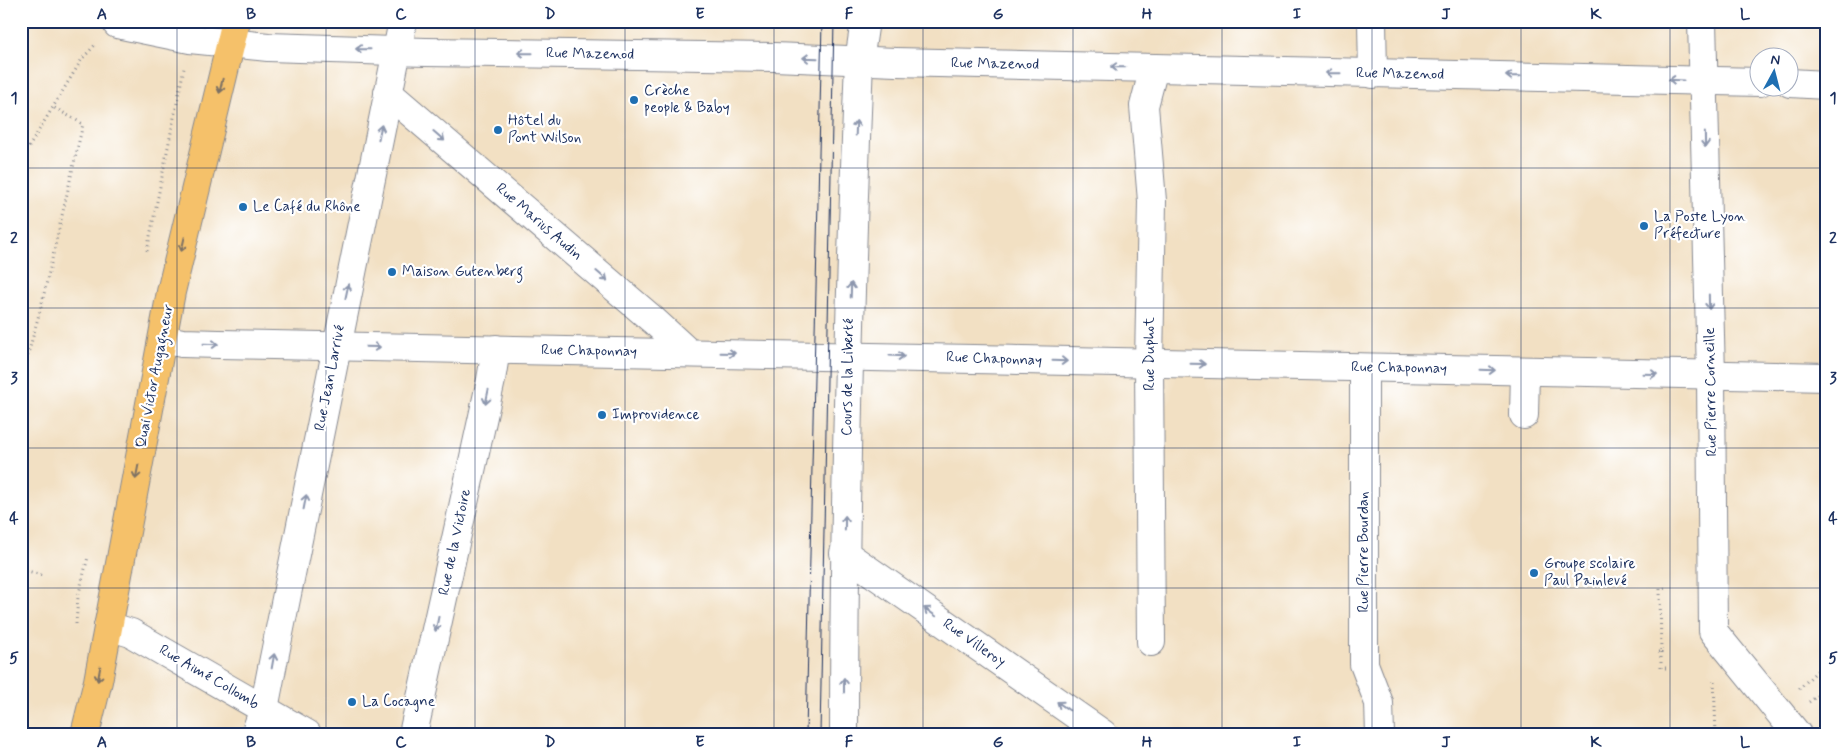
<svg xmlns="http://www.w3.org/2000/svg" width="1847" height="755" font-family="Mynerve,sans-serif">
<rect width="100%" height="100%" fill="#fff"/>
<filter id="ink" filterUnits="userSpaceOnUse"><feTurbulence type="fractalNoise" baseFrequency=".02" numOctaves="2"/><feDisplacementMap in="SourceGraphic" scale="10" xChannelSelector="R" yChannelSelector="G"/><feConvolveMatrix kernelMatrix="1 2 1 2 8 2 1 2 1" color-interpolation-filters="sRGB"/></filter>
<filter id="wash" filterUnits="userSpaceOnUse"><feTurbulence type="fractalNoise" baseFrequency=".0096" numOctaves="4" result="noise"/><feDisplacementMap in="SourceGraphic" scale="20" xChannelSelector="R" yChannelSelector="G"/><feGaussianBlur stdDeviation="1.12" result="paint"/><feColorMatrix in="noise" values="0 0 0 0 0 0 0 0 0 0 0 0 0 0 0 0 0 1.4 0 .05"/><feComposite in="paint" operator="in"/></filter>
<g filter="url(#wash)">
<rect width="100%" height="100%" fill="#f2e0c3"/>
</g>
<g filter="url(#ink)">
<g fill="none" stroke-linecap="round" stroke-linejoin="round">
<defs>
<g id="minor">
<polyline points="1372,21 1373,74"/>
<polyline points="1702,21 1711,375 1713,631 1797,734"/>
<polyline points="117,24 190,39 268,47 426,52 774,57 896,62 1760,82"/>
<polyline points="1790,83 1826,85"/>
<polyline points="388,93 653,320 689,353"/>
<path d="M 163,339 L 182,343 L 219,344 C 755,352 1290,368 1826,377"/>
<polyline points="1364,368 1364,664 1379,703 1380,734"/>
<polyline points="1524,415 1525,371"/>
<polyline points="844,553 1103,734"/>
<polyline points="108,626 131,633 307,734"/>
<polyline points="1151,642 1149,363 1152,201 1144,106 1154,68"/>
<polyline points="255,734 264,709 272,668 403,21"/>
<polyline points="413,734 491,380 496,349"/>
<path d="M 844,734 C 844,509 850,285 859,61 L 865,21"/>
</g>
<polyline id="major" points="85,734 98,681 171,292 236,21"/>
</defs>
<use href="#minor" stroke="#868890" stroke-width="30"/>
<use href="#major" stroke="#868890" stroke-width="30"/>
<g stroke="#868890" stroke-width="3" stroke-dasharray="1 4" stroke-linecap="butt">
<polyline points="21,160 82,59 95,45"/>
<polyline points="147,251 184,68"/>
<polyline points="21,380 41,307 83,124 53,107"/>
<polyline points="21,569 45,576"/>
<polyline points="76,624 78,597 88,557"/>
<polyline points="1658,652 1661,652 1660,589 1667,588"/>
<polyline points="1661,652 1661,668 1668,668"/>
<polyline points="1714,681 1716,734"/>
<polyline points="1799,689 1826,662"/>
<polyline points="1809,702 1826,690"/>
</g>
<use href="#minor" stroke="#fff" stroke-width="28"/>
<use href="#major" stroke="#f5c16b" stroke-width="28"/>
<g stroke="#1b2f5e" stroke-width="1">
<polyline points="806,734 822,21"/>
<polyline points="820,734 834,21"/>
</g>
</g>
<defs><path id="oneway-shaft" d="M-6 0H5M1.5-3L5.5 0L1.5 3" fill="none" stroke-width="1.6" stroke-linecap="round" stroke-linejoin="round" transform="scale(1.25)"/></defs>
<g stroke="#8d97ae">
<use href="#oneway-shaft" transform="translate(363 49) rotate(-179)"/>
<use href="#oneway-shaft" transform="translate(525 53) rotate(-179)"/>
<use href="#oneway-shaft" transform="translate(810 58) rotate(-178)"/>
<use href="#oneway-shaft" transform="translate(1118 67) rotate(-179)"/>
<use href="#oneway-shaft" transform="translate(1333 73) rotate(-179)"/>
<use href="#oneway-shaft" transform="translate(1513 76) rotate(-179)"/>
<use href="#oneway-shaft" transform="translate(1676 80) rotate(-177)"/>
<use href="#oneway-shaft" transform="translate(856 128) rotate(-88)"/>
<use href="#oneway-shaft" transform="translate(380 132) rotate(-78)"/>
<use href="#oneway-shaft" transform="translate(439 136) rotate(41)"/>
<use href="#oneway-shaft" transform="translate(1705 140) rotate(89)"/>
<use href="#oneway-shaft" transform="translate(602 276) rotate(41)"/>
<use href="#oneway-shaft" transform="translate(851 290) rotate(-88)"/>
<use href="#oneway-shaft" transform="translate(347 291) rotate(-78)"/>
<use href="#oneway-shaft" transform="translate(1709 302) rotate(89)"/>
<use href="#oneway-shaft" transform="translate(211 344) rotate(2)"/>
<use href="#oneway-shaft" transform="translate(373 347) rotate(1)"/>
<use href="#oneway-shaft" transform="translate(728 353) rotate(1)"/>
<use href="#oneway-shaft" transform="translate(897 356) rotate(3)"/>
<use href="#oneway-shaft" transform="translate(1060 361) rotate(2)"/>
<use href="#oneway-shaft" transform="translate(1198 364) rotate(1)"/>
<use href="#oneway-shaft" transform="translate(1488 370) rotate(2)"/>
<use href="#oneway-shaft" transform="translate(1650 374) rotate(1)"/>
<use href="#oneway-shaft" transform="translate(487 397) rotate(102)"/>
<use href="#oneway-shaft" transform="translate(305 502) rotate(-79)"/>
<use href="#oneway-shaft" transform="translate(845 523) rotate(-89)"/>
<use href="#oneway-shaft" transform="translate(930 612) rotate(-145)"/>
<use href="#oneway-shaft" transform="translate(437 624) rotate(102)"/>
<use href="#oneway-shaft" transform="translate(273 661) rotate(-80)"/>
<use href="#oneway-shaft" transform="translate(844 685) rotate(-90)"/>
<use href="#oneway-shaft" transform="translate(1063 706) rotate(-145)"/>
</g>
<g stroke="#7d7164">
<use href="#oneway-shaft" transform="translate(221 86) rotate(103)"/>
<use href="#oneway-shaft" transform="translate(183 244) rotate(103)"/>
<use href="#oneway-shaft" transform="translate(137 472) rotate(101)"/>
<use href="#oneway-shaft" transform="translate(99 674) rotate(100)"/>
</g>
</g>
<path fill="none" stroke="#1b2f5e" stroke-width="1" stroke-opacity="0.55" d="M 177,21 L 177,734M 326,21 L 326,734M 475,21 L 475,734M 625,21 L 625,734M 774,21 L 774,734M 923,21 L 923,734M 1073,21 L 1073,734M 1222,21 L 1222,734M 1372,21 L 1372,734M 1521,21 L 1521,734M 1670,21 L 1670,734M 21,168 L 1826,168M 21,308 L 1826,308M 21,448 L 1826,448M 21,588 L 1826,588"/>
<g fill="#1f6fb2" stroke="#fff" stroke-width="2">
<circle cx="634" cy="100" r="5"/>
<circle cx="498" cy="130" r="5"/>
<circle cx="243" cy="207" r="5"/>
<circle cx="1644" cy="226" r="5"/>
<circle cx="392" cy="272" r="5"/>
<circle cx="602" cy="415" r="5"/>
<circle cx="1534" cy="573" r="5"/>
<circle cx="352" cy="702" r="5"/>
</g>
<g text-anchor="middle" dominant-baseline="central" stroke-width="4.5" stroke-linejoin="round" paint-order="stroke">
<g font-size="15" fill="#1b2f5e" stroke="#fff">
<text transform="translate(590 54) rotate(1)">Rue Mazenod</text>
<text transform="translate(995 64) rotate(1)">Rue Mazenod</text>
<text transform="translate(1400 74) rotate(1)">Rue Mazenod</text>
<text transform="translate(539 222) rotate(41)">Rue Marius Audin</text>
<text transform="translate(589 351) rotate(1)">Rue Chaponnay</text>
<text transform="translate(1150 354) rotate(-90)">Rue Duphot</text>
<text transform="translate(994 359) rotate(2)">Rue Chaponnay</text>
<text transform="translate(1399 368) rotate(1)">Rue Chaponnay</text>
<text transform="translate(155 376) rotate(-79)">Quai Victor Augagneur</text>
<text transform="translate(848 377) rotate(-89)">Cours de la Liberté</text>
<text transform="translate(330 378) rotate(-79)">Rue Jean Larrivé</text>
<text transform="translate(1711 392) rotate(-91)">Rue Pierre Corneille</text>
<text transform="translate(455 542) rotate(-78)">Rue de la Victoire</text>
<text transform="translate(1364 552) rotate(-90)">Rue Pierre Bourdan</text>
<text transform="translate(974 643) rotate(35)">Rue Villeroy</text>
<text transform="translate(209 677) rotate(30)">Rue Aimé Collomb</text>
</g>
<g font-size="15" fill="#1b2f5e" stroke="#fff" text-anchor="start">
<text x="644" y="91">Crèche<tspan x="644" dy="17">people &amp; Baby</tspan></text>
<text x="508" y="121">Hôtel du<tspan x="508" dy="17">Pont Wilson</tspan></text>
<text x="253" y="207">Le Café du Rhône</text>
<text x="1654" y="217">La Poste Lyon<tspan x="1654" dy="17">Préfecture</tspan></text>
<text x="402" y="272">Maison Gutenberg</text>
<text x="612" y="415">Improvidence</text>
<text x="1544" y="564">Groupe scolaire<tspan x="1544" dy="17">Paul Painlevé</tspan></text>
<text x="362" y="702">La Cocagne</text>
</g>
</g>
<rect width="1847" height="755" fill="none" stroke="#fff" stroke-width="55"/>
<g transform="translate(1774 72) rotate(7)"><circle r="24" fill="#ffffff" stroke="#a4acbf"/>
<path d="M0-4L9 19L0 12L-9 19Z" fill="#1f6fb2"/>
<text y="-8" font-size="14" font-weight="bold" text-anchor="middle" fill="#1b2f5e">N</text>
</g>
<rect x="28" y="28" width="1792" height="700" fill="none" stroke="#1b2f5e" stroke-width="2"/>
<g font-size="16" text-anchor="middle" font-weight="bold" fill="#1b2f5e">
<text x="102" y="19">A</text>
<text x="251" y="19">B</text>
<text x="401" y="19">C</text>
<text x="550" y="19">D</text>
<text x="700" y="19">E</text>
<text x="849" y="19">F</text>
<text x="998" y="19">G</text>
<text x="1147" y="19">H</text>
<text x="1297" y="19">I</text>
<text x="1446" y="19">J</text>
<text x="1596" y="19">K</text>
<text x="1745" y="19">L</text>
<text x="14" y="103">1</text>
<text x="1833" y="103">1</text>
<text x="14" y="243">2</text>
<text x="1833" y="243">2</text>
<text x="14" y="383">3</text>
<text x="1833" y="383">3</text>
<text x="14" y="523">4</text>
<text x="1833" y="523">4</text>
<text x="14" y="663">5</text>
<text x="1833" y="663">5</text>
<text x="102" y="747">A</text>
<text x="251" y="747">B</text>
<text x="401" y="747">C</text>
<text x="550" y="747">D</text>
<text x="700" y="747">E</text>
<text x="849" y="747">F</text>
<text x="998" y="747">G</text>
<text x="1147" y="747">H</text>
<text x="1297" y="747">I</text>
<text x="1446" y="747">J</text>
<text x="1596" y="747">K</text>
<text x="1745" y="747">L</text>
</g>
</svg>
